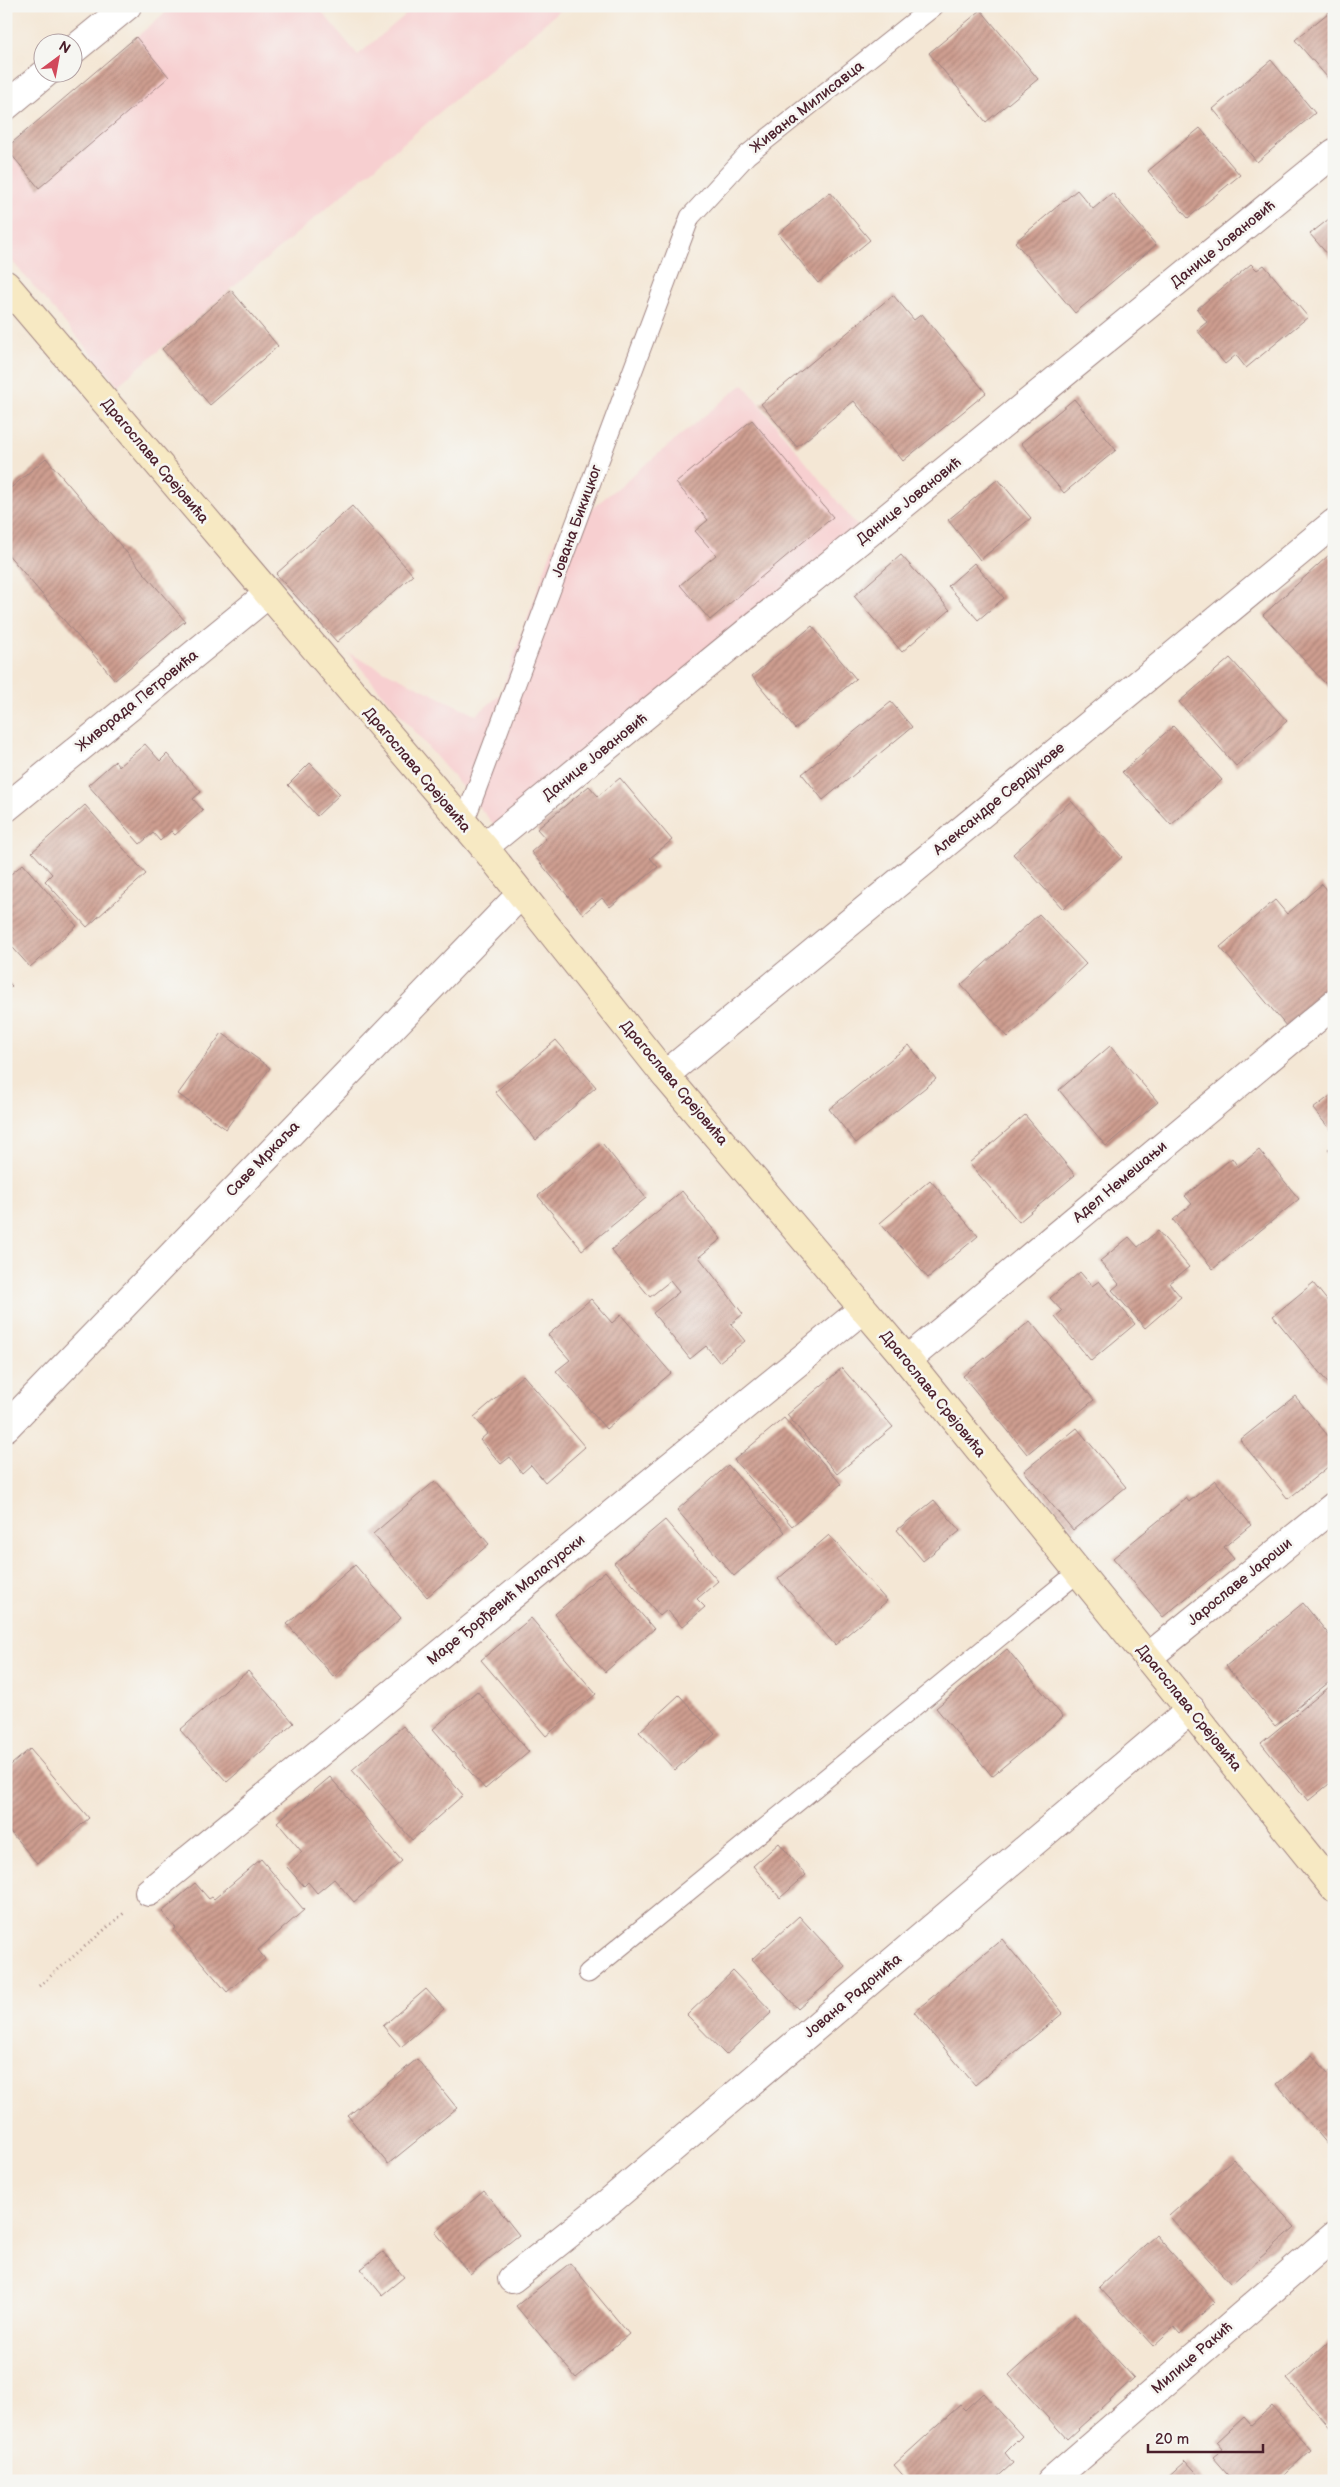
<svg xmlns="http://www.w3.org/2000/svg" width="1340" height="2487" font-family="'Balsamiq Sans',sans-serif">
<defs>
<pattern id="building-hatch" width="6" height="6" patternUnits="userSpaceOnUse" patternTransform="scale(1.25)"><rect width="6" height="6" fill="#ce9e90"/><path d="M-1 1l2-2M0 6l6-6M5 7l2-2" fill="none" stroke="#a98076"/></pattern>
</defs>
<rect width="100%" height="100%" fill="#f6f6f2"/>
<filter id="ink" filterUnits="userSpaceOnUse"><feTurbulence type="fractalNoise" baseFrequency=".02" numOctaves="2"/><feDisplacementMap in="SourceGraphic" scale="10" xChannelSelector="R" yChannelSelector="G"/><feConvolveMatrix kernelMatrix="1 2 1 2 8 2 1 2 1" color-interpolation-filters="sRGB"/></filter>
<filter id="wash" filterUnits="userSpaceOnUse"><feTurbulence type="fractalNoise" baseFrequency=".0096" numOctaves="4" result="noise"/><feDisplacementMap in="SourceGraphic" scale="20" xChannelSelector="R" yChannelSelector="G"/><feGaussianBlur stdDeviation="1.12" result="paint"/><feColorMatrix in="noise" values="0 0 0 0 0 0 0 0 0 0 0 0 0 0 0 0 0 1.4 0 .05"/><feComposite in="paint" operator="in"/></filter>
<g filter="url(#wash)">
<rect width="100%" height="100%" fill="#f4e7d5"/>
<g fill="#f7cfd0">
<polygon points="173,6 317,6 358,55 416,6 565,6 118,385 6,254 6,148"/>
<polygon points="743,384 866,537 501,833 348,653 476,715 500,695 556,538"/>
</g>
<g id="blocks">
<g fill="url(#building-hatch)">
<polygon points="1334,8 1334,85 1295,40"/>
<polygon points="981,10 1038,79 986,122 929,53"/>
<polygon points="136,37 169,77 39,188 6,148"/>
<polygon points="1271,60 1315,113 1257,162 1213,109"/>
<polygon points="1200,128 1240,175 1188,218 1148,171"/>
<polygon points="1077,190 1093,209 1112,193 1156,245 1075,313 1015,242"/>
<polygon points="830,192 870,240 818,283 778,234"/>
<polygon points="1334,215 1334,262 1310,234"/>
<polygon points="1251,264 1257,270 1264,265 1308,317 1246,368 1236,355 1225,364 1197,330 1207,322 1197,309"/>
<polygon points="231,290 278,346 210,405 162,349"/>
<polygon points="893,295 914,320 922,314 986,393 903,461 854,401 797,447 761,404"/>
<polygon points="1074,399 1116,450 1064,493 1021,443"/>
<polygon points="752,420 833,517 710,620 680,585 716,555 695,531 708,520 676,483"/>
<polygon points="46,458 185,621 115,680 6,552 6,492"/>
<polygon points="998,479 1031,518 980,560 948,520"/>
<polygon points="352,506 413,575 337,642 276,574"/>
<polygon points="901,555 950,610 902,652 854,596"/>
<polygon points="1329,555 1334,560 1334,693 1263,615"/>
<polygon points="974,563 1004,598 978,620 948,586"/>
<polygon points="812,626 856,679 795,729 752,676"/>
<polygon points="1230,658 1287,721 1236,766 1179,702"/>
<polygon points="891,702 912,727 823,800 802,774"/>
<polygon points="1173,726 1222,780 1171,825 1122,772"/>
<polygon points="145,744 160,761 167,754 201,792 193,799 203,810 175,835 171,831 160,841 153,833 140,844 88,785 115,761 119,766"/>
<polygon points="310,763 340,794 317,816 288,785"/>
<polygon points="620,778 672,840 650,858 658,867 610,907 602,898 583,914 531,852 546,839 537,829 589,786 598,796"/>
<polygon points="1071,801 1122,857 1063,909 1013,854"/>
<polygon points="85,805 146,874 87,927 45,881 52,874 32,852"/>
<polygon points="23,864 77,926 30,967 6,940 6,878"/>
<polygon points="1322,884 1330,893 1334,890 1334,987 1287,1027 1220,947 1275,900 1287,914"/>
<polygon points="1039,914 1086,964 1008,1037 961,985"/>
<polygon points="6,980 12,986 6,991"/>
<polygon points="222,1033 270,1068 226,1129 178,1094"/>
<polygon points="556,1040 596,1087 536,1140 495,1092"/>
<polygon points="909,1045 936,1079 856,1143 829,1109"/>
<polygon points="1110,1046 1158,1102 1106,1146 1059,1090"/>
<polygon points="1334,1093 1334,1134 1313,1109"/>
<polygon points="1025,1115 1075,1175 1019,1222 969,1163"/>
<polygon points="602,1143 646,1198 582,1250 538,1196"/>
<polygon points="1334,1145 1334,1156 1328,1149"/>
<polygon points="1259,1150 1299,1199 1213,1269 1173,1220 1192,1204 1185,1196 1232,1158 1238,1167"/>
<polygon points="930,1180 978,1236 928,1278 880,1223"/>
<polygon points="682,1191 721,1239 699,1257 743,1314 731,1324 745,1341 719,1362 706,1346 690,1359 653,1313 679,1292 670,1281 650,1297 611,1250"/>
<polygon points="1158,1231 1189,1267 1169,1283 1181,1297 1145,1328 1112,1290 1119,1284 1100,1261 1129,1237 1138,1247"/>
<polygon points="1080,1272 1092,1286 1099,1281 1135,1324 1091,1361 1055,1317 1062,1311 1050,1298"/>
<polygon points="1313,1283 1334,1309 1334,1386 1332,1388 1273,1316"/>
<polygon points="591,1299 612,1323 621,1315 671,1373 606,1429 556,1371 570,1360 548,1335"/>
<polygon points="1030,1321 1094,1400 1027,1454 963,1376"/>
<polygon points="842,1368 893,1427 837,1474 787,1415"/>
<polygon points="523,1375 585,1447 545,1482 531,1465 522,1473 510,1457 501,1464 480,1440 488,1433 474,1417"/>
<polygon points="1295,1396 1334,1443 1334,1462 1288,1499 1240,1440"/>
<polygon points="784,1418 841,1484 792,1526 734,1460"/>
<polygon points="1077,1428 1126,1487 1073,1530 1024,1471"/>
<polygon points="728,1465 785,1532 734,1576 677,1510"/>
<polygon points="1215,1480 1251,1525 1224,1547 1234,1559 1163,1617 1113,1558 1186,1498 1189,1502"/>
<polygon points="435,1481 489,1544 427,1597 373,1534"/>
<polygon points="934,1500 960,1531 923,1561 897,1530"/>
<polygon points="665,1520 718,1581 697,1599 705,1607 682,1627 667,1610 660,1616 614,1563"/>
<polygon points="829,1535 887,1601 835,1645 778,1579"/>
<polygon points="355,1565 401,1618 334,1677 287,1624"/>
<polygon points="605,1571 654,1629 605,1672 555,1614"/>
<polygon points="1303,1603 1334,1641 1334,1678 1275,1726 1226,1666"/>
<polygon points="531,1618 596,1694 546,1736 481,1660"/>
<polygon points="1007,1649 1063,1717 992,1776 936,1708"/>
<polygon points="248,1671 294,1723 227,1782 180,1730"/>
<polygon points="1334,1683 1334,1780 1308,1801 1261,1743"/>
<polygon points="477,1691 529,1752 485,1789 433,1729"/>
<polygon points="679,1695 715,1734 675,1770 639,1732"/>
<polygon points="403,1726 463,1795 412,1840 352,1770"/>
<polygon points="30,1749 89,1818 37,1863 6,1827 6,1769"/>
<polygon points="330,1777 402,1861 354,1902 334,1879 317,1893 308,1882 304,1886 286,1866 302,1852 277,1822"/>
<polygon points="779,1843 806,1875 780,1898 753,1866"/>
<polygon points="261,1859 304,1910 258,1950 265,1959 227,1992 174,1930 176,1928 162,1912 195,1883 209,1899 212,1897 214,1899"/>
<polygon points="799,1916 846,1967 798,2009 752,1959"/>
<polygon points="1002,1939 1063,2013 975,2085 914,2012"/>
<polygon points="733,1971 772,2012 726,2055 687,2015"/>
<polygon points="426,1989 444,2009 401,2047 383,2026"/>
<polygon points="1312,2055 1328,2073 1334,2068 1334,2152 1277,2084"/>
<polygon points="417,2059 457,2108 388,2164 348,2116"/>
<polygon points="1233,2159 1295,2227 1231,2284 1169,2216"/>
<polygon points="484,2191 519,2235 470,2274 435,2232"/>
<polygon points="1156,2235 1215,2302 1180,2334 1174,2327 1153,2346 1099,2287"/>
<polygon points="383,2252 404,2277 382,2295 361,2269"/>
<polygon points="570,2263 629,2334 576,2378 516,2306"/>
<polygon points="1076,2315 1134,2378 1067,2439 1009,2375"/>
<polygon points="1334,2337 1334,2432 1287,2379"/>
<polygon points="983,2393 1022,2436 1005,2453 1013,2463 993,2481 908,2481 894,2465 960,2405 965,2410"/>
<polygon points="1272,2406 1311,2450 1277,2481 1234,2481 1213,2457 1223,2449 1217,2442 1244,2417 1251,2425"/>
<polygon points="1186,2461 1204,2481 1164,2481"/>
</g>
</g>
</g>
<g filter="url(#ink)">
<use href="#blocks" fill-opacity="0" stroke="#9f8380" stroke-width="1"/>
<g fill="none" stroke-linecap="round" stroke-linejoin="round">
<defs>
<g id="lane">
<polyline points="463,825 690,217 747,155 934,6"/>
<polyline points="588,1973 1077,1573"/>
</g>
<g id="street">
<polyline points="72,51 127,6"/>
<polyline points="6,106 47,72"/>
<polyline points="6,808 268,594"/>
<polyline points="484,847 1334,153"/>
<polyline points="665,1075 1334,523"/>
<polyline points="907,1360 1334,1004"/>
<polyline points="6,1427 521,894"/>
<polyline points="1147,1658 1334,1506"/>
<polyline points="149,1892 863,1309"/>
<polyline points="512,2279 609,2202 1191,1709"/>
<polyline points="1051,2481 1334,2236"/>
</g>
<polyline id="secondary" points="6,285 484,847 665,1075 907,1360 1334,1888"/>
</defs>
<use href="#lane" stroke="#9f8380" stroke-width="21"/>
<use href="#street" stroke="#9f8380" stroke-width="30"/>
<use href="#secondary" stroke="#9f8380" stroke-width="30"/>
<polyline stroke="#9f8380" stroke-width="3" stroke-dasharray="1 4" stroke-linecap="butt" points="39,1986 124,1913"/>
<use href="#lane" stroke="#fff" stroke-width="19"/>
<use href="#street" stroke="#fff" stroke-width="28"/>
<use href="#secondary" stroke="#f7e9c3" stroke-width="28"/>
</g>
</g>
<g text-anchor="middle" dominant-baseline="central" stroke-width="5" stroke-linejoin="round" paint-order="stroke">
<g font-size="15" fill="#4a1f2b" stroke="#f6f6f2">
<text transform="translate(807 107) rotate(-38)">Живана Милисавца</text>
<text transform="translate(1223 244) rotate(-39)">Данице Јовановић</text>
<text transform="translate(155 461) rotate(50)">Драгослава Срејовића</text>
<text transform="translate(909 501) rotate(-39)">Данице Јовановић</text>
<text transform="translate(577 521) rotate(-70)">Јована Бикицког</text>
<text transform="translate(137 701) rotate(-39)">Живорада Петровића</text>
<text transform="translate(595 757) rotate(-39)">Данице Јовановић</text>
<text transform="translate(417 770) rotate(50)">Драгослава Срејовића</text>
<text transform="translate(999 799) rotate(-40)">Александре Сердјукове</text>
<text transform="translate(674 1083) rotate(50)">Драгослава Срејовића</text>
<text transform="translate(263 1159) rotate(-46)">Саве Мркаља</text>
<text transform="translate(1120 1182) rotate(-40)">Адел Немешањи</text>
<text transform="translate(933 1394) rotate(51)">Драгослава Срејовића</text>
<text transform="translate(1240 1582) rotate(-39)">Јарославе Јароши</text>
<text transform="translate(506 1600) rotate(-39)">Маре Ђорђевић Малагурски</text>
<text transform="translate(1189 1708) rotate(51)">Драгослава Срејовића</text>
<text transform="translate(853 1996) rotate(-40)">Јована Радонића</text>
<text transform="translate(1192 2358) rotate(-41)">Милице Ракић</text>
</g>
</g>
<rect width="1340" height="2487" fill="none" stroke="#f6f6f2" stroke-width="25"/>
<g transform="translate(58 58) rotate(32)"><circle r="24" fill="#f6f6f2" stroke="#b1a0a2"/>
<path d="M0-4L9 19L0 12L-9 19Z" fill="#d1495b"/>
<text y="-8" font-size="14" font-weight="bold" text-anchor="middle" fill="#4a1f2b">N</text>
</g>
<path d="M1148 2444v8h115v-8" fill="none" stroke="#4a1f2b" stroke-width="2.5"/>
<text x="1155" y="2444" font-size="15" fill="#4a1f2b" stroke="#f6f6f2" stroke-width="4" paint-order="stroke">20 m</text>
</svg>
